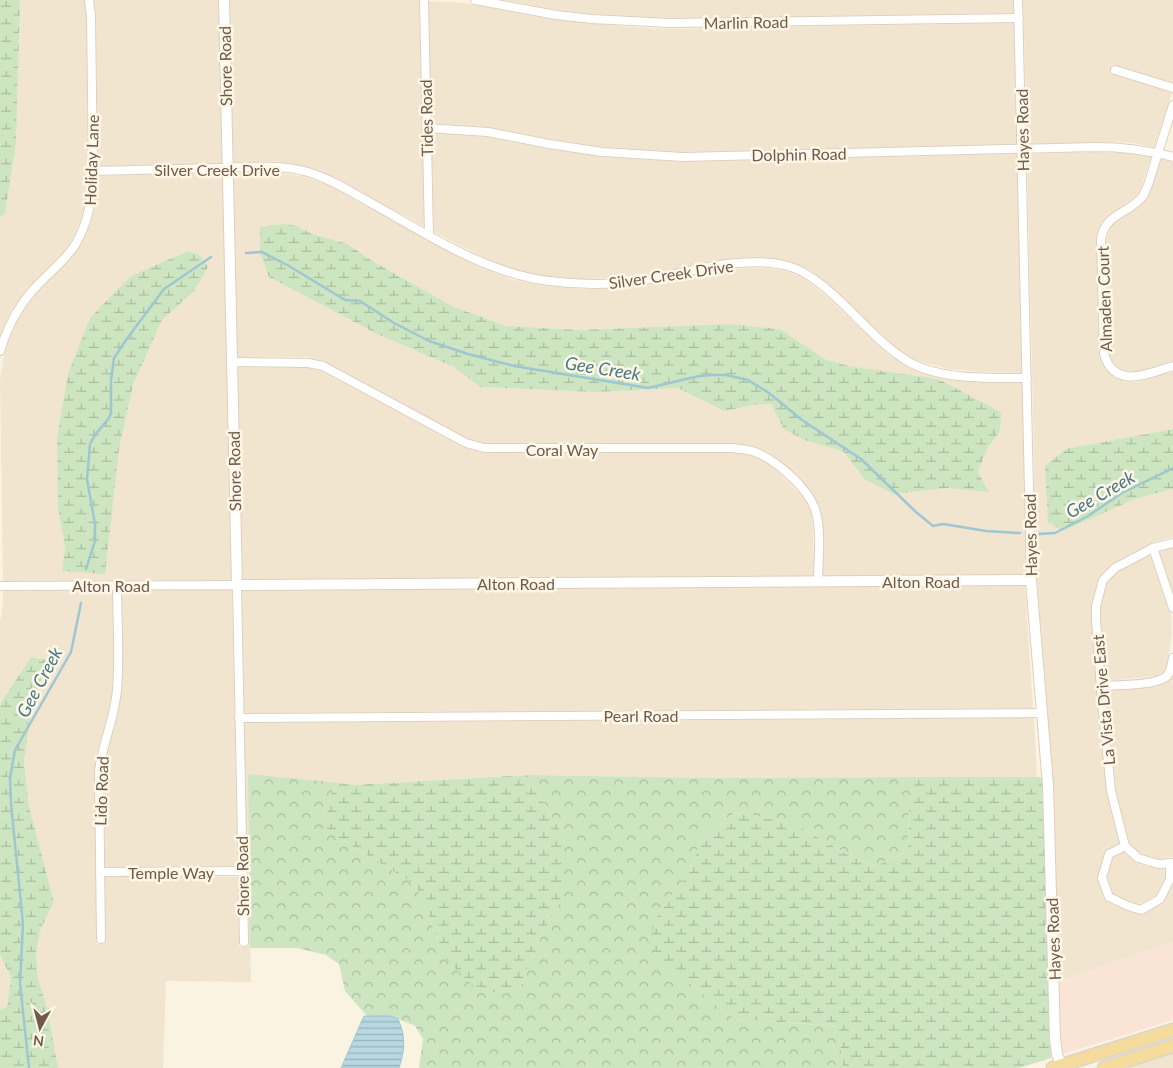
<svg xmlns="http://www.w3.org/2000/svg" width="1173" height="1068" font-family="Lato,sans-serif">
<defs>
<pattern id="forest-crowns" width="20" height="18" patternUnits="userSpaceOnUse" patternTransform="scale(1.25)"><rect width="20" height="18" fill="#cde6c1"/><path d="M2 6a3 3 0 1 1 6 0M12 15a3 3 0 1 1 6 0" fill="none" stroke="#abbd9f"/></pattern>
<pattern id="wetland-marsh" width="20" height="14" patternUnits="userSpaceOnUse" patternTransform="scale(1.25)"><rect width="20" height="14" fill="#cde6c1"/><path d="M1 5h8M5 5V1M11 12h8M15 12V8" fill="none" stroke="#abbd9f"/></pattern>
<pattern id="water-rules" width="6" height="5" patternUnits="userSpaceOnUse" patternTransform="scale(1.25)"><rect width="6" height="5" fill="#b8d8e2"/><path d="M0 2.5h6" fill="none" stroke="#9ab2b9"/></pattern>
</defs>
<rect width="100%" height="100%" fill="#faf3e1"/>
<g fill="#f1e5d0" fill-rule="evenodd">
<polygon points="20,0 85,0 87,17 88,194 85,210 71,242 63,254 29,287 13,308 0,336 0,217 5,213 16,144"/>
<polygon points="94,0 219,0 223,163 98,166 96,15"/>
<polygon points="228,0 419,0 425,227 334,177 309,167 275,161 232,163"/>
<polygon points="506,0 1014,0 1014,13 669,18 592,14 557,10"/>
<polygon points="1023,0 1173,0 1173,83 1112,64 1110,73 1172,93 1154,147 1126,142 1095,142 1027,144"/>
<polygon points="428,1 464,3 555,20 630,27 668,29 1014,23 1018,144 684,152 603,147 550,139 488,127 431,123"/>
<polygon points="431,133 487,137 548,149 602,157 683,162 1018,154 1022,373 985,372 948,369 912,359 895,347 831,287 809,269 788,261 765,258 744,258 713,261 642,276 580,279 548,276 512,269 485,258 434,232"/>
<polygon points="1095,152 1125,153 1151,157 1139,193 1130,201 1114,211 1105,218 1098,230 1097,239 1100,356 1103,365 1112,376 1125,382 1139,382 1173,371 1173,429 1136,437 1063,531 1135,499 1173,489 1173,537 1155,542 1113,563 1099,578 1092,604 1098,702 1107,792 1120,844 1107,850 1105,853 1098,880 1107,902 1127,911 1140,914 1161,904 1173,882 1173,942 1058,982 1047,708 1034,540 1034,457 1027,154"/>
<polygon points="1160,159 1173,162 1173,361 1137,372 1126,372 1117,367 1111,361 1109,353 1106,240 1111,226 1134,210 1145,200 1152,186"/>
<path d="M 275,172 L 306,177 L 330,186 L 425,239 L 425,241 L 429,241 L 481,268 L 510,279 L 546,286 L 579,289 L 608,289 L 643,286 L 715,271 L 744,268 L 764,268 L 786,271 L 804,278 L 825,295 L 889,355 L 909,368 L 947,379 L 985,383 L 1023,383 L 1027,575 L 823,577 L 822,525 L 820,509 L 813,495 L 783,463 L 770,453 L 754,446 L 732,443 L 484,443 L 468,439 L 324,361 L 308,357 L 237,357 L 232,173 ZM 297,226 L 312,234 L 348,244 L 369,259 L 454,307 L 507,326 L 579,330 L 729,324 L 780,329 L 825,359 L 849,366 L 886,372 L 1000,431 L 987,449 L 978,472 L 988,491 L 948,488 L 893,494 L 864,479 L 844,452 L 804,440 L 784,429 L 771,404 L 760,404 L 724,411 L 678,388 L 596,392 L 480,387 L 454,367 L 377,334 L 269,277 Z"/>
<path d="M 223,173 L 232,580 L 3,581 L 0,380 L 4,354 L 10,335 L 20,314 L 35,294 L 69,260 L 79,248 L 86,234 L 94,212 L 97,176 ZM 188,251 L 200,255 L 208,267 L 195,290 L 162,320 L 133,385 L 119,449 L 63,571 L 65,546 L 131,276 Z"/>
<polygon points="237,367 307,368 321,371 464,448 483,453 731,453 751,455 765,462 777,471 806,500 811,511 813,527 814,577 241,580"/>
<polygon points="1173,548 1173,594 1159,552"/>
<polygon points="1150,555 1171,615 1172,635 1167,665 1164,672 1155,676 1105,681 1100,606 1107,582 1117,572"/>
<polygon points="1025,585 1033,708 244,713 241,590"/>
<polygon points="113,590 113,689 109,710 97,754 95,772 97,944 105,943 105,877 238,877 239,947 248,946 244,723 1034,718 1037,777 718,778 521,775 353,785 248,774 251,982 166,981 163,1068 58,1068 48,1011 38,978 36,953 41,928 54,902 29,806 24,761 31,713 46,660 31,657 0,704 0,623 3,603 3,591"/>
<polygon points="122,590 232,590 238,866 105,867 104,772 105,756 118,712 121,691"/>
<polygon points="1173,673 1173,857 1159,859 1140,853 1129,843 1116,790 1106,691 1156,686 1168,681"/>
<polygon points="1124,852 1136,863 1157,869 1166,869 1165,877 1156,896 1140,904 1129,901 1113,894 1107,878 1112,858"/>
<polygon points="0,955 11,977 7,1007 0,1009"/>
<polygon points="1173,1051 1173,1068 1121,1068"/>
</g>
<polygon fill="#fae4d6" points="1173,942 1173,1020 1060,1055 1059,982"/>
<polygon fill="url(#forest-crowns)" points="248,774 339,783 329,796 341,839 416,885 445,958 520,988 537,944 560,902 560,830 527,775 718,778 917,777 909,800 908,851 876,866 845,853 795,824 736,812 703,834 690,871 659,912 662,968 694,986 733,1019 838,1026 843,1068 419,1068 423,1039 415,1026 391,1016 367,1016 345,991 339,964 326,955 297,948 250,948"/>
<g fill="url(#wetland-marsh)">
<polygon points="0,0 20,0 16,144 5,213 0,217"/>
<polygon points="284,224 297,226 312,234 348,244 369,259 454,307 507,326 579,330 729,324 780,329 825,359 849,366 938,379 1001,412 1000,431 987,449 978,472 989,492 948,488 893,494 864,479 844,452 804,440 784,429 771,404 760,404 724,411 678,388 596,392 480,387 454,367 377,334 269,277 260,253 260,227"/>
<polygon points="188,251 200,255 208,267 195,290 162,320 133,385 119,449 105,574 62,571 65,546 58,508 57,438 68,374 90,318 131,276"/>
<polygon points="1173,429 1173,489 1135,499 1063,531 1048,522 1045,466 1066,449"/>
<polygon points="31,657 47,660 31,713 24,761 29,806 54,902 41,928 36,953 38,978 48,1011 58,1068 0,1068 0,1009 7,1007 11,977 0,955 0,704"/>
<polygon points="527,775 560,830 563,880 560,902 537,944 520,988 501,995 472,985 445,958 416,885 341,839 326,828 329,796 339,783 353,785"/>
<polygon points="917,777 1043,777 1051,1058 1019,1068 843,1068 838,1026 733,1019 694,986 662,968 648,943 659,912 690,871 703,834 736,812 795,824 845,853 876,866 908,851 909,800"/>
</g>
<path fill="url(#water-rules)" stroke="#9fc7d3" d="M 364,1016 L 391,1016 L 398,1019 C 406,1036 405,1050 399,1068 L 341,1068 Z"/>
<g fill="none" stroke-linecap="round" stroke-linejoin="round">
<g stroke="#9fc7d3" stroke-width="2.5">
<polyline points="246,253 262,252 289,266 345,300 360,301 394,323 429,341 468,354 514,366 648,388 699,376 713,375 726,375 748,380 769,393 802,420 861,459 916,512 933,526 943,524 986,531 1020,533"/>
<polyline points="1038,534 1055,533 1088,516 1122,493 1173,468"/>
<polyline points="86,569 95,541 95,524 87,479 90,444 95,435 109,418 111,413 111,380 114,358 126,340 164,289 211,257"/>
<polyline points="29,1068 20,983 23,924 11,804 10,778 15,750 71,652 81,603"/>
</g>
<defs>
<g id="minor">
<polyline points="424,0 429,235"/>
<polyline points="475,0 556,15 592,19 669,23 1019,18"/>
<polyline points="1018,0 1031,580"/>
<polyline points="1115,70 1173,88"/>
<path d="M 1173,105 L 1148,185 C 1146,188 1145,193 1143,196 C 1129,214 1105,213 1101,239 L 1104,354 C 1115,390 1147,374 1173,366"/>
<path d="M 426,128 L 488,132 L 549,144 L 602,152 L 683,157 L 1095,147 C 1122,147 1147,150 1173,157"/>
<path d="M 93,171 C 135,170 177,169 218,168 C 248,167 279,164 308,172 C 331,179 351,192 371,203 C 427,234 484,273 549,281 C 580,285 613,285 644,280 C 688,273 743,254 788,266 C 831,278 868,339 909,362 C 941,380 991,378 1027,378"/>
<path d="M 0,351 C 7,328 17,308 33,290 C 46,275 64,262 75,245 C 89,222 92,197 93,171 L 91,16 L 89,0"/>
<path d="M 232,362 L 308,363 L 323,366 L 466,443 L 484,448 L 732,448 C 739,449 748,449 755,452 C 776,460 807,487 815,509 C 822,529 818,560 818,582"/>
<polyline points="1173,543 1153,548 1115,568 1103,580 1096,606 1096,620 1102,702 1111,791 1125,846 1138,858 1158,864 1173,863"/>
<polyline points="1153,548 1173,608"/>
<polyline points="0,586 237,585 244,942"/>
<path d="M 1101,686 C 1116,685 1156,686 1167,676 C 1171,672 1172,663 1173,658"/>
<polyline points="239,718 1042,713"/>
<polyline points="1125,846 1109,854 1102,878 1109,897 1128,906 1141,910 1160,899 1170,879 1170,864"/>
<polyline points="100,872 242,871"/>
<path d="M 101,939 L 99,772 C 102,744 115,718 117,689 C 120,655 117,620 117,585"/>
</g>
<polyline id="tertiary" points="224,0 237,585 1031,580 1048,785 1055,1039 1057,1054 1062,1068"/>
<g id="primary">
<polyline points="1053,1068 1173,1030"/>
<polyline points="1104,1068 1173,1046"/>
</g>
</defs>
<use href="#minor" stroke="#decfbe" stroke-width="10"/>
<use href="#tertiary" stroke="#decfbe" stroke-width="12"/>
<use href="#primary" stroke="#dad4d0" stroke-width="15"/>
<use href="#minor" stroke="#fff" stroke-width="8"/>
<use href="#tertiary" stroke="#fff" stroke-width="10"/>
<use href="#primary" stroke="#f5dc9d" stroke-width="12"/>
</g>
<g text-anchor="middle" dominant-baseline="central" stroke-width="5" stroke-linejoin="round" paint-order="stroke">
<g font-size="16" fill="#705b4a" stroke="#fef7e7">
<text transform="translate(746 22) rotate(-1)">Marlin Road</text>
<text transform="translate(225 66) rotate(-91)">Shore Road</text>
<text transform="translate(426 118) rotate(-91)">Tides Road</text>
<text transform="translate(1022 130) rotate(-91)">Hayes Road</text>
<text transform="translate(799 154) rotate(-1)">Dolphin Road</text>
<text transform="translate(91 160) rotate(-88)">Holiday Lane</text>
<text x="217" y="169">Silver Creek Drive</text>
<text transform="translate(671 274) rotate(-8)">Silver Creek Drive</text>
<text transform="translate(1104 299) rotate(-92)">Almaden Court</text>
<text x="562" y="449">Coral Way</text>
<text transform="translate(234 471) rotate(-91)">Shore Road</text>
<text transform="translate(1030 535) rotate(-91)">Hayes Road</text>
<text x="921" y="581">Alton Road</text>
<text x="516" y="583">Alton Road</text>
<text x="111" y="585">Alton Road</text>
<text transform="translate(1103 700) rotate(-95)">La Vista Drive East</text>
<text x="641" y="715">Pearl Road</text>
<text transform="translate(101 791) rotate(-88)">Lido Road</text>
<text x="171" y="872">Temple Way</text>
<text transform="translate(242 876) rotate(-91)">Shore Road</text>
<text transform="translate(1053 939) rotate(-92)">Hayes Road</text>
</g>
<g font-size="18" font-style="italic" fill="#497889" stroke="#fef7e7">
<text transform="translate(603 368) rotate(9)">Gee Creek</text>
<text transform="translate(1100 494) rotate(-30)">Gee Creek</text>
<text transform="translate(39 682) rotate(-62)">Gee Creek</text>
</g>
</g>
<g transform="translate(40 1028) rotate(187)" stroke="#fef7e7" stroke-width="4" paint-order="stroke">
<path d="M0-4L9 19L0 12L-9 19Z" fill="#705b4a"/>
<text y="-8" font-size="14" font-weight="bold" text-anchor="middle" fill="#705b4a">N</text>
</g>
</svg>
